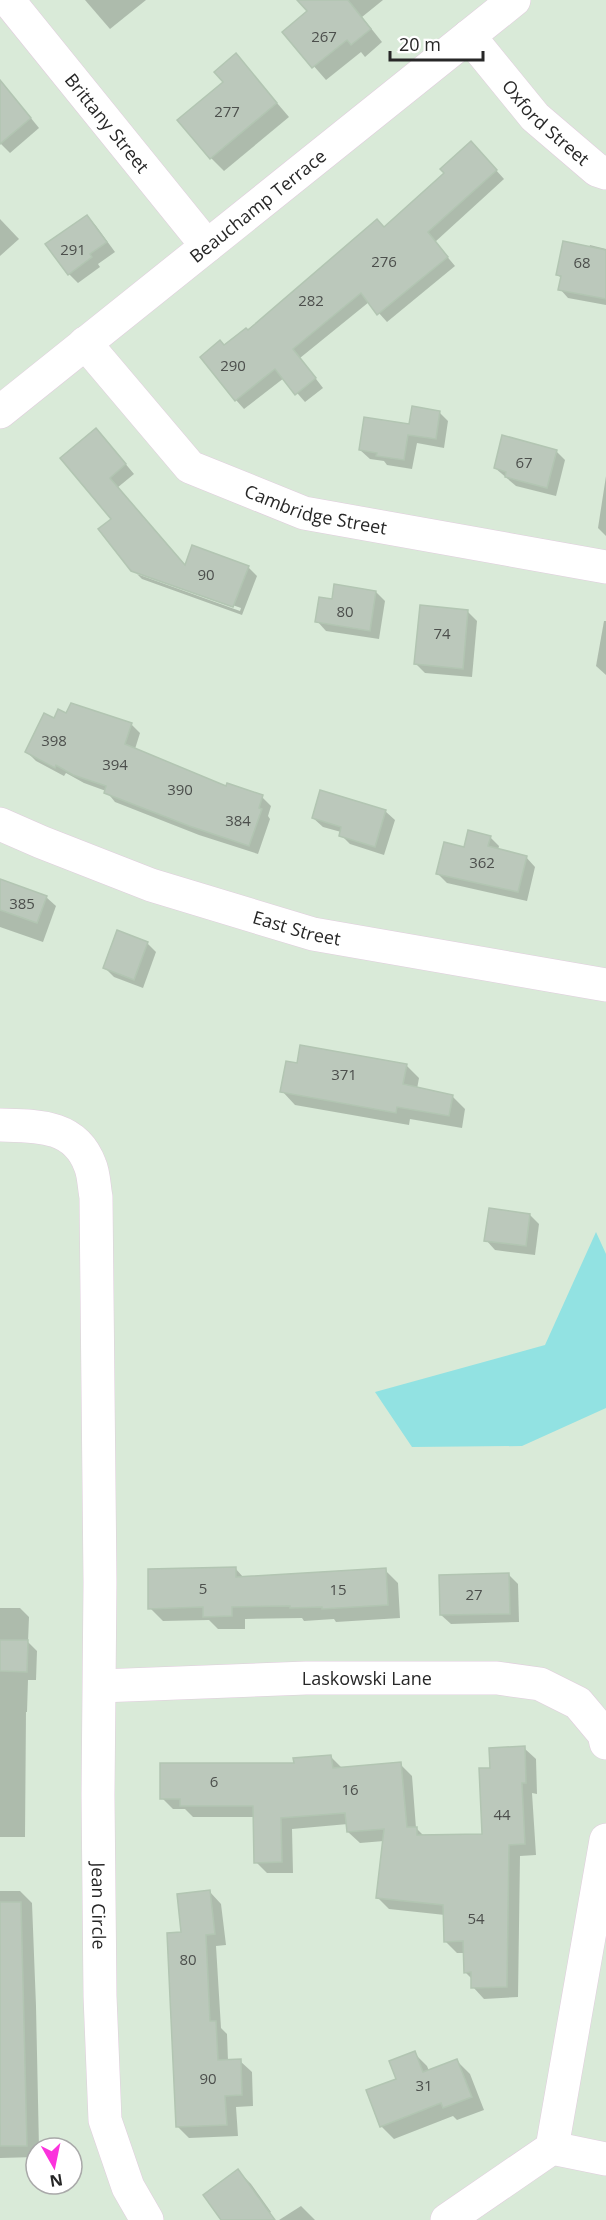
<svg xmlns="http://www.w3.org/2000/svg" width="606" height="2220" font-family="'Open Sans',sans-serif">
<rect width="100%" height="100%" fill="#d9ead8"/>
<polygon fill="#92e2e2" points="596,1232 606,1254 606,1408 522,1446 412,1447 375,1392 545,1345"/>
<g fill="#0003">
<polygon points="85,0 146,0 110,29"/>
<polygon points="305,0 383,0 362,17 382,42 365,57 361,52 326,80 284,32 309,12"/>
<polygon points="236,55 289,117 224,171 211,158 225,82"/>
<polygon points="0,80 39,128 10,153 0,143"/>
<polygon points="479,151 504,179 435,242 455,266 387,322 369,302 300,358 323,388 305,402 284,378 244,409 236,400 225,346 384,229 446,173"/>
<polygon points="87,216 96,226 115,252 98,264 100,267 78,283 69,274"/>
<polygon points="0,219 19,239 0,256"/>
<polygon points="590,245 606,249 606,305 568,298 560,289 562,279 558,275 589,248"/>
<polygon points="439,412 448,421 444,448 417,443 412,469 387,465 384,461 370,459 360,450"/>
<polygon points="104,438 134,474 117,488 186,567 248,567 257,576 242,615 142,579 137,574 240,611 241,608 133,570 113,519"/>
<polygon points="556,451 565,460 556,496 516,486 495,468"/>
<polygon points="606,476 606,536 598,528"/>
<polygon points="376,592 385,601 379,639 326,631 317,621 333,601"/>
<polygon points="468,612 477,621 472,677 425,673 416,664"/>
<polygon points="604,621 606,621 606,675 596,666"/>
<polygon points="67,715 131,724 140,733 135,749 227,788 262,797 271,806 268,816 270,819 258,854 199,835 115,802 106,791 84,783 66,773 64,776 36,761 27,752 54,720"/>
<polygon points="385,811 395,820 384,855 350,844 341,835 341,832 323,827 313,818"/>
<polygon points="490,837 499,846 498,850 526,857 535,867 527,901 447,883 438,874 465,849"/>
<polygon points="0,880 46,897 56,906 43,942 0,927"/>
<polygon points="147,943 156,952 143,988 114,977 105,968"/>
<polygon points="406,1065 419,1078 417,1089 452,1096 465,1109 462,1128 410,1119 409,1125 295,1105 282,1091"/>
<polygon points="530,1215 539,1224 535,1255 495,1250 486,1240"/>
<polygon points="235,1568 244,1578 385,1570 398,1583 400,1618 336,1622 334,1619 304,1621 302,1618 245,1619 245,1629 218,1629 209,1620 163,1621 150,1608"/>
<polygon points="508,1574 518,1584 519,1622 451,1624 441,1615"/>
<polygon points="0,1608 20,1608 29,1617 28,1642 37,1651 36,1680 28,1680 27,1712 26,1712 25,1837 0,1837"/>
<polygon points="524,1748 536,1759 537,1794 532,1793 536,1855 520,1856 518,1997 484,1999 473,1987 473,1980 465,1972 465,1953 457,1953 446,1942 445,1915 389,1909 378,1898 384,1841 360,1843 348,1832 348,1824 292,1829 293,1873 267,1873 256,1862 255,1817 193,1817 185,1809 173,1809 162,1798 331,1757 343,1769 400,1764 412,1776 416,1828 424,1836 484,1835 492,1769"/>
<polygon points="0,1891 20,1891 32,1903 36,2006 39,2148 36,2148 36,2157 0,2158"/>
<polygon points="210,1892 221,1904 226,1945 216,1946 221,2028 227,2034 228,2061 240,2061 252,2072 253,2106 236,2107 238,2136 189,2138 178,2127 182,1934"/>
<polygon points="414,2053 427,2066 429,2071 457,2061 470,2074 484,2110 457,2120 453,2116 394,2139 381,2126 398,2080"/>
<polygon points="238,2171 251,2184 271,2212 255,2220 224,2220"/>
<polygon points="301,2206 315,2220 279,2220"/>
</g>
<g fill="#bbc8bb" stroke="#b2c5b2" stroke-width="1.5">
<polygon points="297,0 348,0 371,29 351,45 347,40 312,68 282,32 307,11"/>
<polygon points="236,53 277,103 210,159 177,120 223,82 214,72"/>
<polygon points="0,80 31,118 0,144"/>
<polygon points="471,141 497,170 428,232 448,257 377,315 361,293 293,349 316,378 295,395 275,369 235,401 200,357 220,340 224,345 246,328 248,330 377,219 384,227 444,173 440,169"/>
<polygon points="87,215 107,242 90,254 92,257 68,275 45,244"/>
<polygon points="563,241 606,250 606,299 558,290 561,276 556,275"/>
<polygon points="412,406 440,411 436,439 408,435 404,460 376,456 377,453 359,450 364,417 409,424"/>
<polygon points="96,428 126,464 110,478 185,565 192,545 249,566 233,607 131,571 98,529 111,519 60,458"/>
<polygon points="502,435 557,450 547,488 505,477 506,472 494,468"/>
<polygon points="334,584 376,591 370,631 315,622 319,597 332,599"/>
<polygon points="420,605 468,610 463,669 414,664"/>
<polygon points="71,703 132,723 125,744 226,786 227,783 263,795 259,808 262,809 249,846 189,826 104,793 106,786 73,775 56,765 55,768 25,752 44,713 54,718 58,709 66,713"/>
<polygon points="320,790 386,810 375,847 339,836 341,827 312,818"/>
<polygon points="468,830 491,836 488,846 527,856 518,892 436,874 444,842 464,847"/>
<polygon points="0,879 47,896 37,923 0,910"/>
<polygon points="117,930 148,942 134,980 103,968"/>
<polygon points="300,1045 407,1064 403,1084 453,1095 449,1116 397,1107 396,1113 280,1092 286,1061 297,1063"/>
<polygon points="489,1208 530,1214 526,1246 484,1241"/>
<polygon points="236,1567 236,1577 386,1568 388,1605 322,1609 322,1607 290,1608 290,1606 232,1607 232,1616 203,1617 203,1607 148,1609 148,1569"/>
<polygon points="509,1573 510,1614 440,1615 439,1575"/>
<polygon points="0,1640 28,1640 27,1672 0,1671"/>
<polygon points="525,1746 526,1783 522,1783 525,1844 509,1845 507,1987 471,1988 471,1972 464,1973 463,1941 444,1942 443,1905 376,1898 384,1829 347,1832 345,1813 281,1818 282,1862 254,1863 253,1806 180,1806 180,1799 160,1799 160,1763 294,1763 293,1758 331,1755 333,1768 401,1762 407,1827 417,1827 417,1835 482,1834 479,1768 490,1768 489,1748"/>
<polygon points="210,1890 215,1934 206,1935 210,2021 216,2021 218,2060 241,2059 242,2095 225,2096 227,2125 176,2127 167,1933 181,1932 177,1894"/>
<polygon points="0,1902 21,1902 27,2146 0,2146"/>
<polygon points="415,2051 423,2072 457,2059 472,2097 443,2108 441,2103 380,2127 366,2090 396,2079 389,2061"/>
<polygon points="238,2169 275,2220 221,2220 203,2195"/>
</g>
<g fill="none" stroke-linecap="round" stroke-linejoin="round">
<defs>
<g id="street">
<path id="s1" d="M 8,0 L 207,246"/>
<path id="s2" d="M 469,36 L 535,117 L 597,170 L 606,173"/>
<path id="s3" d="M 85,343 L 190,467 L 304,513 L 606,567"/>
<path id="s4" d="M 0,1125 C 36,1126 75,1124 90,1165 C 94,1174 94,1187 96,1197 L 100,1582 L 98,1795 L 100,1996 L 105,2120 L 128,2187 L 147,2220"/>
<path id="s5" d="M 100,1686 L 306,1678 L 497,1678 L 540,1684 L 578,1703 L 604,1734 L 606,1743"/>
<polyline points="552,2148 606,1840"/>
<polyline points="447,2220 552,2148 606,2159"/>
</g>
<g id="secondary">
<path id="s6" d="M 0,412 L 514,0"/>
<path id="s7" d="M 0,824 L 41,842 L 151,885 L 313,934 L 606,985"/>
</g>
</defs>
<use href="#street" stroke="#e1cdde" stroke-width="34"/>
<use href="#secondary" stroke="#e1cdde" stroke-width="34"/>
<use href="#street" stroke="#fff" stroke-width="33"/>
<use href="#secondary" stroke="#fff" stroke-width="33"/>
</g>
<g text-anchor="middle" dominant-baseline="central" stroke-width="5" stroke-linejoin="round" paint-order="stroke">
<g font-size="15" fill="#4c4f4c">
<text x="324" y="36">267</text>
<text x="227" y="111">277</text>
<text x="73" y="249">291</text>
<text x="384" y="261">276</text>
<text x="582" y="262">68</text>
<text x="311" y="300">282</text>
<text x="233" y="365">290</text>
<text x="524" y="462">67</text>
<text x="206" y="574">90</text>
<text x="345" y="611">80</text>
<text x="442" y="633">74</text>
<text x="54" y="740">398</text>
<text x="115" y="764">394</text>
<text x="180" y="789">390</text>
<text x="238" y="820">384</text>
<text x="482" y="862">362</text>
<text x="22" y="903">385</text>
<text x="344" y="1074">371</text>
<text x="203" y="1588">5</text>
<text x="338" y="1589">15</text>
<text x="474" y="1594">27</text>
<text x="214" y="1781">6</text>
<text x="350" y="1789">16</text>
<text x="502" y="1814">44</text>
<text x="476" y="1918">54</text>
<text x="188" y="1959">80</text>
<text x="208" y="2078">90</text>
<text x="424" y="2085">31</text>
</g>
<g font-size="18" fill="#272727" stroke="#fff">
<text stroke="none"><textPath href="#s2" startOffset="116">Oxford Street</textPath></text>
<text stroke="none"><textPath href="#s1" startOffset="158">Brittany Street</textPath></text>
<text stroke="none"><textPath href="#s6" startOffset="330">Beauchamp Terrace</textPath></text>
<text stroke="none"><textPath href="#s3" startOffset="296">Cambridge Street</textPath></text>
<text stroke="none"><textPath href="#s7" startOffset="315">East Street</textPath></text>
<text stroke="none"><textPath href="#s5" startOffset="267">Laskowski Lane</textPath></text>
<text stroke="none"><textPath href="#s4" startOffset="848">Jean Circle</textPath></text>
</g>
</g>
<g transform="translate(54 2166) rotate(171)"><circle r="28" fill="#ffffff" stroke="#a9a9a9" stroke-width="1.5"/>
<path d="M0-4.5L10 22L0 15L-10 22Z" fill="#fb33dc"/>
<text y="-9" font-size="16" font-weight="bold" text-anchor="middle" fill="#272727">N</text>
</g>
<path d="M390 51v9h93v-9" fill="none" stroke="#272727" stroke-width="3"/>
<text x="399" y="51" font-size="18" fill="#272727" stroke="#ffffff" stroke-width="4.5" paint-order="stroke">20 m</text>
</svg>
